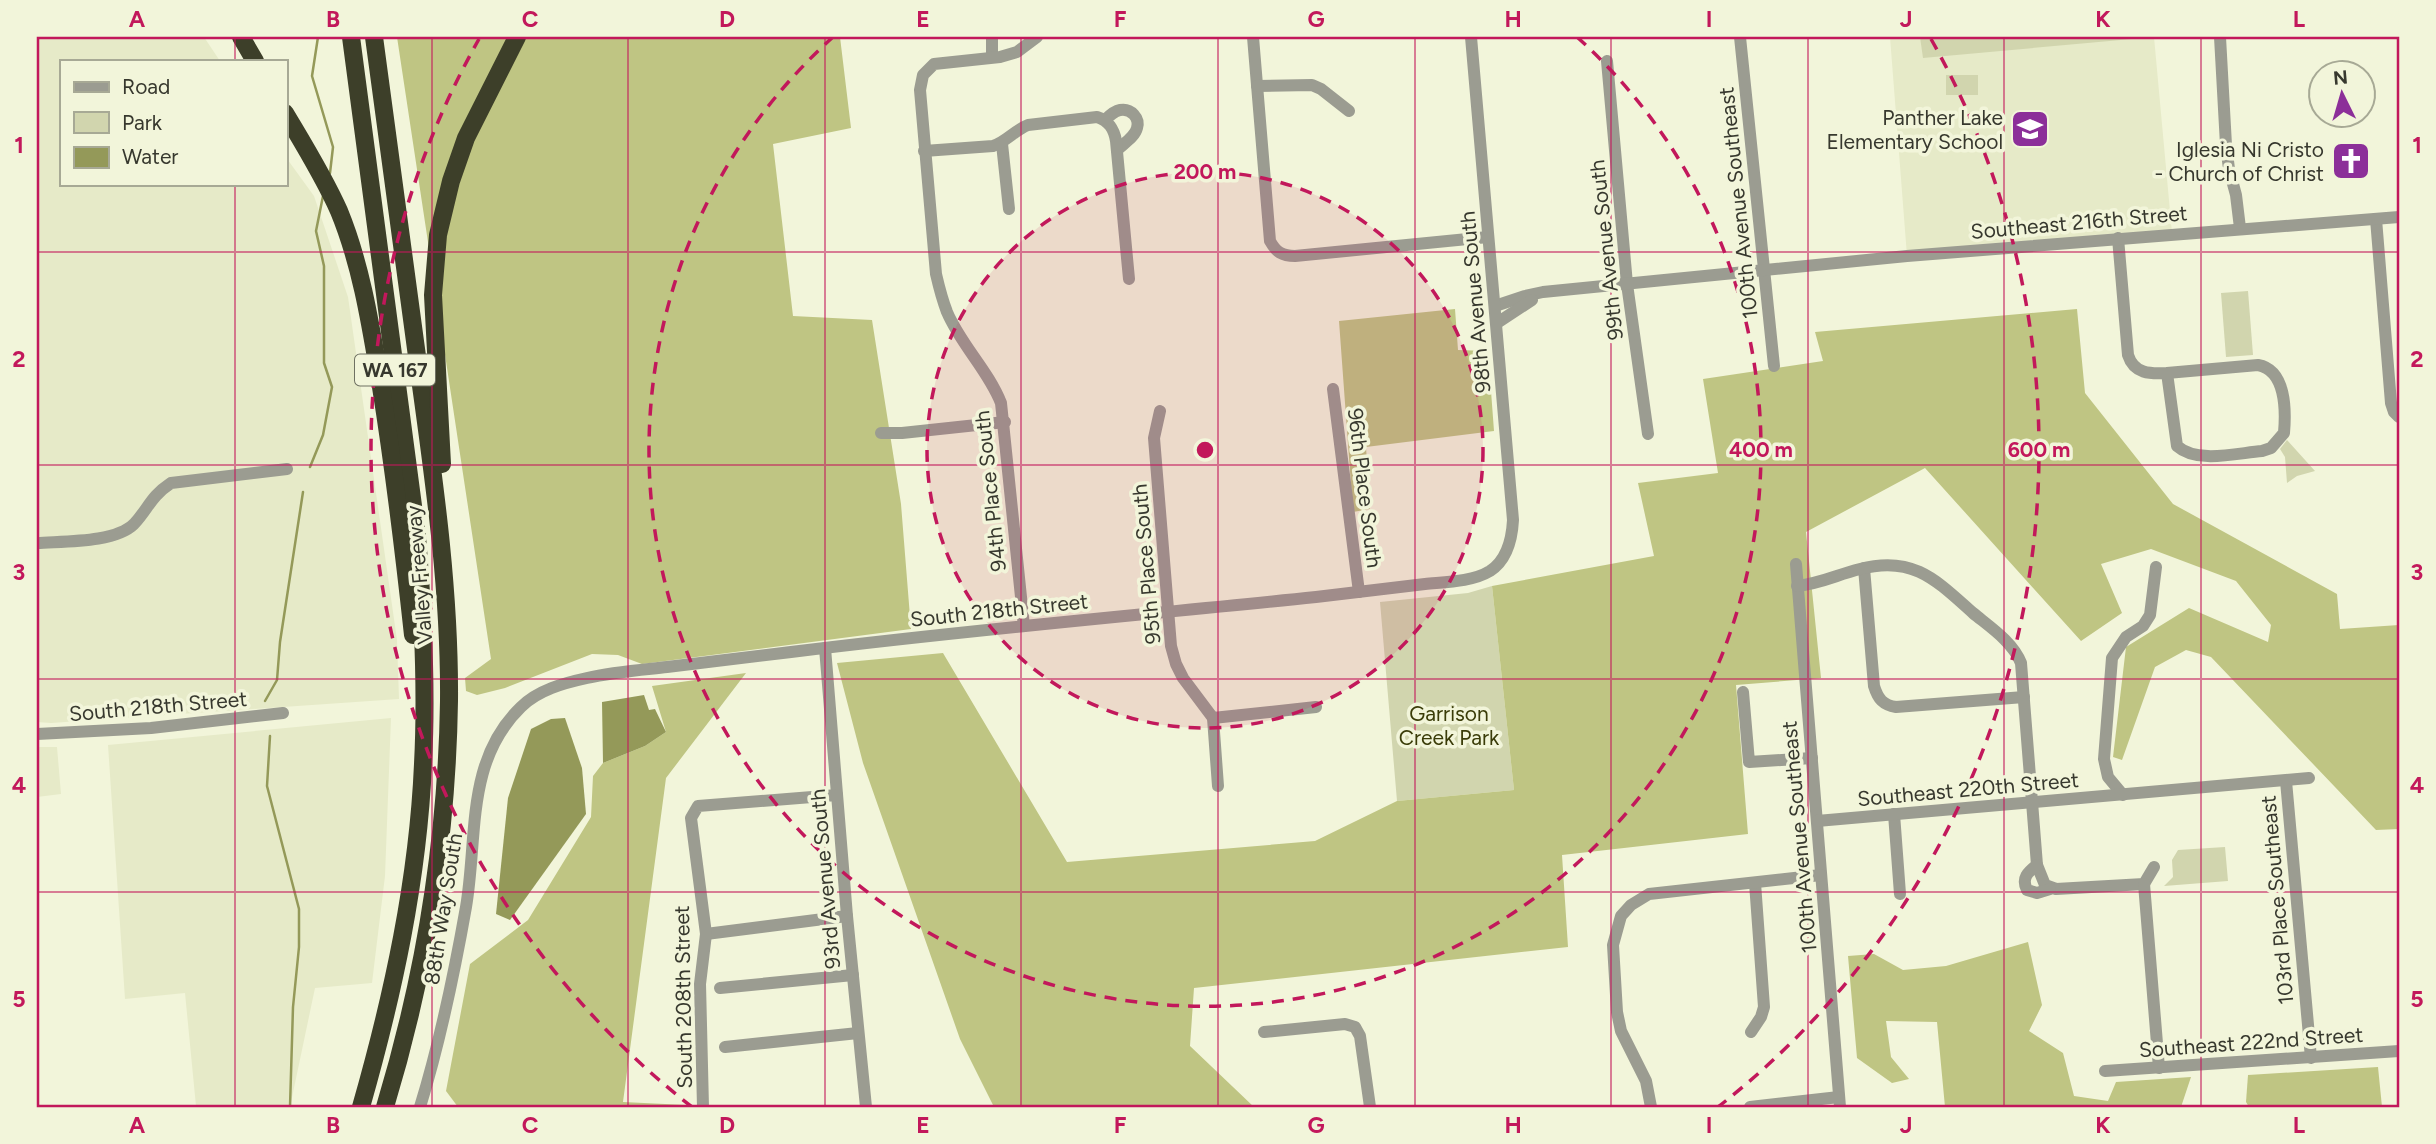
<svg xmlns="http://www.w3.org/2000/svg" width="2436" height="1144" font-family="Figtree,sans-serif">
<rect width="100%" height="100%" fill="#f2f5da"/>
<g fill="#e6eac8">
<polygon points="37,37 204,37 220,61 61,61 61,184 285,184 285,156 314,196 348,297 397,640 399,699 51,723 37,722"/>
<polygon points="1890,37 2154,37 2172,233 1907,256"/>
<polygon points="391,718 385,876 372,983 315,988 290,1107 184,1107 196,1106 185,993 125,999 108,745"/>
<polygon points="37,747 57,747 61,794 37,797"/>
</g>
<g fill="#d1d5ae">
<polygon points="1920,37 2154,37 1923,58"/>
<rect x="1946" y="75" width="32" height="20"/>
<polygon points="2248,291 2253,355 2226,357 2221,293"/>
<polygon points="2287,440 2315,471 2297,476 2287,483 2285,457 2280,449"/>
<polygon points="1492,586 1514,790 1397,801 1380,602 1468,593"/>
<polygon points="2225,847 2228,881 2164,886 2173,877 2172,860 2178,850"/>
</g>
<g fill="#bfc583">
<polygon points="397,37 840,37 851,128 773,144 793,316 872,320 901,504 911,629 642,664 618,655 592,654 505,688 477,695 466,691 465,678 491,659"/>
<polygon points="1455,309 1458,350 1488,351 1494,431 1366,447 1370,509 1353,512 1339,321"/>
<polygon points="2077,309 2085,393 2173,504 2337,594 2340,629 2399,625 2399,829 2376,830 2211,657 2186,650 2155,667 2122,760 2113,757 2126,647 2189,608 2268,642 2271,625 2236,581 2151,549 2101,564 2122,613 2081,641 1925,468 1806,532 1821,678 1736,685 1748,834 1562,855 1568,947 1194,988 1190,1046 1254,1107 994,1107 960,1039 863,763 837,663 943,653 1067,862 1315,841 1397,801 1514,790 1492,586 1654,556 1638,483 1718,473 1703,379 1823,361 1815,332"/>
<polygon points="746,673 666,778 623,1102 728,1107 458,1107 446,1091 470,964 528,920 591,817 593,776 603,763 645,746 666,732 652,686"/>
<polygon points="2028,942 2042,1005 2029,1031 2063,1053 2074,1096 2108,1101 2116,1082 2191,1077 2181,1107 1945,1107 1937,1022 1886,1021 1891,1057 1909,1079 1892,1083 1857,1058 1848,956 1874,954 1903,970 1946,966"/>
<polygon points="2378,1067 2382,1107 2249,1107 2246,1102 2248,1075"/>
</g>
<g fill="#949959">
<polygon points="644,695 649,710 655,709 666,732 645,746 603,763 602,702"/>
<polygon points="565,718 582,768 586,814 510,920 496,914 508,798 531,729 551,719"/>
</g>
<g fill="none" stroke-linecap="round" stroke-linejoin="round">
<g stroke="#949959" stroke-width="2.5">
<polyline points="318,37 312,76 333,147 330,173"/>
<polyline points="310,467 323,435 332,387 324,363 324,266 316,231 323,196"/>
<polyline points="265,701 277,680 280,642 303,492"/>
<polyline points="270,736 267,786 299,909 299,947 293,1007 290,1107"/>
</g>
<g stroke="#9b9c91" stroke-width="12">
<polyline points="992,37 992,57"/>
<path d="M 1253,37 L 1270,241 C 1276,252 1282,256 1295,256 L 1488,237"/>
<polyline points="1740,37 1774,366"/>
<polyline points="2220,37 2226,145 2229,169 2236,195 2240,228"/>
<polyline points="1607,61 1627,284 1648,434"/>
<polyline points="1257,86 1312,85 1321,89 1349,111"/>
<path d="M 1105,120 C 1109,116 1114,111 1120,110 C 1131,108 1140,118 1137,128 C 1135,137 1123,144 1117,150"/>
<polyline points="1002,144 1009,209"/>
<path d="M 924,151 L 993,146 C 1006,142 1015,130 1028,125 L 1097,117 C 1109,121 1114,129 1116,141 L 1129,279"/>
<polyline points="2376,219 2391,403 2394,412 2399,417"/>
<path d="M 2118,238 L 2128,355 C 2134,374 2150,374 2167,373 L 2177,446 C 2197,464 2237,453 2262,451 L 2271,448 L 2284,433 C 2286,410 2286,370 2258,365 L 2167,373"/>
<polyline points="1495,306 1525,296 1543,292 1907,256 2399,217"/>
<polyline points="1497,323 1532,300"/>
<polyline points="1333,389 1359,592"/>
<polyline points="1160,411 1154,438 1171,646 1176,664 1183,678 1213,718 1218,786"/>
<polyline points="881,433 902,433 1005,422"/>
<path d="M 37,543 C 63,541 115,543 134,524 C 149,508 150,497 171,483 L 287,469"/>
<polyline points="1796,564 1840,1107"/>
<path d="M 1864,568 L 1874,686 C 1878,699 1883,705 1896,707 L 2024,697"/>
<path d="M 1797,586 C 1823,583 1836,575 1860,569 C 1913,555 1936,580 1973,613 C 1990,627 2013,642 2021,663 L 2037,865 L 2045,885 L 2056,889 L 2144,884 L 2154,867"/>
<path d="M 1024,626 L 1001,403 C 988,370 961,345 947,312 C 942,299 939,287 936,274 L 920,90 L 923,75 L 934,64 L 1000,57 L 1017,52 L 1037,37"/>
<polyline points="825,648 847,916 866,1107"/>
<polyline points="1743,692 1749,762 1812,758"/>
<polyline points="1213,718 1316,707"/>
<polyline points="37,734 151,728 283,713"/>
<polyline points="2286,781 2311,1058"/>
<polyline points="2123,795 2108,777 2104,759 2112,658 2126,637 2143,626 2150,615 2156,567"/>
<polyline points="1894,814 1900,894"/>
<polyline points="1817,821 2309,778"/>
<path d="M 2037,865 C 2028,872 2021,878 2027,890 L 2037,893 L 2050,889"/>
<polyline points="2144,884 2159,1068"/>
<polyline points="706,934 847,916"/>
<polyline points="720,988 853,975"/>
<polyline points="1264,1032 1345,1024 1355,1027 1360,1036 1370,1107"/>
<polyline points="1751,1032 1761,1017 1764,1007 1755,883"/>
<polyline points="725,1047 858,1033"/>
<polyline points="2105,1071 2399,1051"/>
<path d="M 420,1107 C 440,1042 454,975 466,907 C 478,837 465,761 521,707 C 538,690 564,683 587,678 C 613,672 640,670 667,667 C 708,662 749,657 791,652 C 965,630 1141,615 1316,597 C 1352,593 1389,588 1425,584 C 1445,582 1472,582 1490,571 C 1507,560 1512,539 1513,520 L 1471,37"/>
<polyline points="703,1107 700,984 706,934 691,818 698,806 837,795"/>
<polyline points="1651,1107 1646,1081 1621,1031 1617,1012 1613,945 1621,916 1631,905 1649,894 1821,875"/>
<polyline points="1750,1107 1839,1097"/>
</g>
<g stroke="#3d3f29" stroke-width="18">
<polyline points="241,37 255,61"/>
<path d="M 351,37 L 417,536 C 423,611 427,688 423,764 C 418,880 393,995 361,1107"/>
<path d="M 374,37 C 389,148 404,259 419,371 C 434,480 450,590 449,701 C 447,839 425,975 385,1107"/>
<path d="M 285,113 C 304,145 324,177 339,211 C 362,267 371,328 381,387 C 394,469 404,552 413,635"/>
<polyline points="442,464 433,295 438,235 451,181 466,138 517,37"/>
</g>
</g>
<path fill="none" stroke="#c2185b" stroke-width="2" stroke-opacity="0.55" d="M 235,37 L 235,61M 432,37 L 432,1107M 628,37 L 628,1107M 825,37 L 825,1107M 1021,37 L 1021,1107M 1218,37 L 1218,1107M 1415,37 L 1415,1107M 1611,37 L 1611,1107M 1808,37 L 1808,1107M 2004,37 L 2004,1107M 2201,37 L 2201,1107M 235,184 L 235,1107M 37,252 L 2399,252M 37,465 L 2399,465M 37,679 L 2399,679M 37,892 L 2399,892"/>
<circle cx="1205" cy="450" r="278" fill="#c2185b" fill-opacity=".12"/>
<g fill="none" stroke="#c2185b" stroke-width="3.5" stroke-dasharray="12 9">
<circle cx="1205" cy="450" r="278"/>
<path d="M1577 37A556 556 0 1 1 833 37"/>
<path d="M692 1107A834 834 0 0 1 479 39M1931 39A834 834 0 0 1 1718 1107"/>
</g>
<defs>
<symbol id="school-square" viewBox="-11 -11 22 22"><rect x="-9" y="-9" width="18" height="18" rx="4" fill="#8c2f99" stroke="#f2f5da"/><path d="M0-5L7-2L0 1L-7-2ZM-4 1L0 2.5L4 1V4Q0 6-4 4Z" fill="#fff"/></symbol>
<symbol id="church-square" viewBox="-11 -11 22 22"><rect x="-9" y="-9" width="18" height="18" rx="4" fill="#8c2f99" stroke="#f2f5da"/><path d="M-1.2-6h2.4v3.5h3.3v2.4h-3.3V6h-2.4V-.1h-3.3v-2.4h3.3Z" fill="#fff"/></symbol>
</defs>
<g fill-rule="evenodd">
<use href="#school-square" x="2008" y="107" width="44" height="44"/>
<use href="#church-square" x="2329" y="139" width="44" height="44"/>
</g>
<g text-anchor="middle" dominant-baseline="central" stroke-width="7" stroke-linejoin="round" paint-order="stroke">
<rect fill="#f2f5da" stroke="#6f7162" stroke-width="2" x="355" y="354.5" width="80" height="31" rx="5"/>
<g font-size="19" font-weight="bold" fill="#37382e">
<text x="395" y="370">WA 167</text>
</g>
<g font-size="21" fill="#37382e" stroke="#f2f5da" text-anchor="end">
<text x="2003" y="117">Panther Lake<tspan x="2003" dy="24">Elementary School</tspan></text>
<text x="2324" y="149">Iglesia Ni Cristo<tspan x="2324" dy="24">- Church of Christ</tspan></text>
</g>
<g font-size="21" fill="#37382e" stroke="#f2f5da">
<text transform="translate(1738 203) rotate(-96)">100th Avenue Southeast</text>
<text transform="translate(2079 222) rotate(-5)">Southeast 216th Street</text>
<text transform="translate(1606 250) rotate(-96)">99th Avenue South</text>
<text transform="translate(1475 302) rotate(-95)">98th Avenue South</text>
<text transform="translate(1365 488) rotate(83)">96th Place South</text>
<text transform="translate(990 491) rotate(-96)">94th Place South</text>
<text transform="translate(1146 564) rotate(-95)">95th Place South</text>
<text transform="translate(419 575) rotate(-95)">Valley Freeway</text>
<text transform="translate(999 610) rotate(-6)">South 218th Street</text>
<text transform="translate(158 706) rotate(-5)">South 218th Street</text>
<text transform="translate(1968 789) rotate(-5)">Southeast 220th Street</text>
<text transform="translate(1799 837) rotate(-95)">100th Avenue Southeast</text>
<text transform="translate(825 879) rotate(-95)">93rd Avenue South</text>
<text transform="translate(2277 900) rotate(-95)">103rd Place Southeast</text>
<text transform="translate(443 909) rotate(-81)">88th Way South</text>
<text transform="translate(683 997) rotate(-91)">South 208th Street</text>
<text transform="translate(2251 1042) rotate(-4)">Southeast 222nd Street</text>
</g>
<g font-size="21" fill="#3a3c08" stroke="#f2f5da">
<text x="1449" y="713">Garrison<tspan x="1449" dy="24">Creek Park</tspan></text>
</g>
</g>
<circle cx="1205" cy="450" r="10" fill="#c2185b" stroke="#f2f5da" stroke-width="3.5"/>
<g font-size="21" text-anchor="middle" font-weight="bold" fill="#c2185b" stroke="#f2f5da" stroke-width="7" stroke-linejoin="round" paint-order="stroke">
<text x="1205" y="179">200 m</text>
<text x="1761" y="457">400 m</text>
<text x="2039" y="457">600 m</text>
</g>
<rect width="2436" height="1144" fill="none" stroke="#f2f5da" stroke-width="77"/>
<rect x="60" y="60" width="228" height="126" fill="#f2f5da" stroke="#a7a995" stroke-width="2"/>
<rect x="74" y="82" width="35" height="10" fill="#9b9c91" stroke="#a7a995" stroke-width="2"/>
<text x="122" y="94" font-size="21" fill="#37382e">Road</text>
<rect x="74" y="112" width="35" height="21" fill="#d1d5ae" stroke="#a7a995" stroke-width="2"/>
<text x="122" y="130" font-size="21" fill="#37382e">Park</text>
<rect x="74" y="147" width="35" height="21" fill="#949959" stroke="#a7a995" stroke-width="2"/>
<text x="122" y="164" font-size="21" fill="#37382e">Water</text>
<g transform="translate(2342 94) rotate(355)"><circle r="33" fill="#f2f5da" stroke="#a7a995" stroke-width="2"/>
<path d="M0-5L12 26L0 18L-12 26Z" fill="#8c2f99"/>
<text y="-10" font-size="19" font-weight="bold" text-anchor="middle" fill="#37382e">N</text>
</g>
<rect x="38" y="38" width="2360" height="1068" fill="none" stroke="#c2185b" stroke-width="2.5"/>
<g font-size="23" text-anchor="middle" font-weight="bold" fill="#c2185b">
<text x="137" y="27">A</text>
<text x="333" y="27">B</text>
<text x="530" y="27">C</text>
<text x="727" y="27">D</text>
<text x="923" y="27">E</text>
<text x="1120" y="27">F</text>
<text x="1316" y="27">G</text>
<text x="1513" y="27">H</text>
<text x="1709" y="27">I</text>
<text x="1906" y="27">J</text>
<text x="2103" y="27">K</text>
<text x="2299" y="27">L</text>
<text x="19" y="153">1</text>
<text x="2417" y="153">1</text>
<text x="19" y="367">2</text>
<text x="2417" y="367">2</text>
<text x="19" y="580">3</text>
<text x="2417" y="580">3</text>
<text x="19" y="793">4</text>
<text x="2417" y="793">4</text>
<text x="19" y="1007">5</text>
<text x="2417" y="1007">5</text>
<text x="137" y="1133">A</text>
<text x="333" y="1133">B</text>
<text x="530" y="1133">C</text>
<text x="727" y="1133">D</text>
<text x="923" y="1133">E</text>
<text x="1120" y="1133">F</text>
<text x="1316" y="1133">G</text>
<text x="1513" y="1133">H</text>
<text x="1709" y="1133">I</text>
<text x="1906" y="1133">J</text>
<text x="2103" y="1133">K</text>
<text x="2299" y="1133">L</text>
</g>
</svg>
